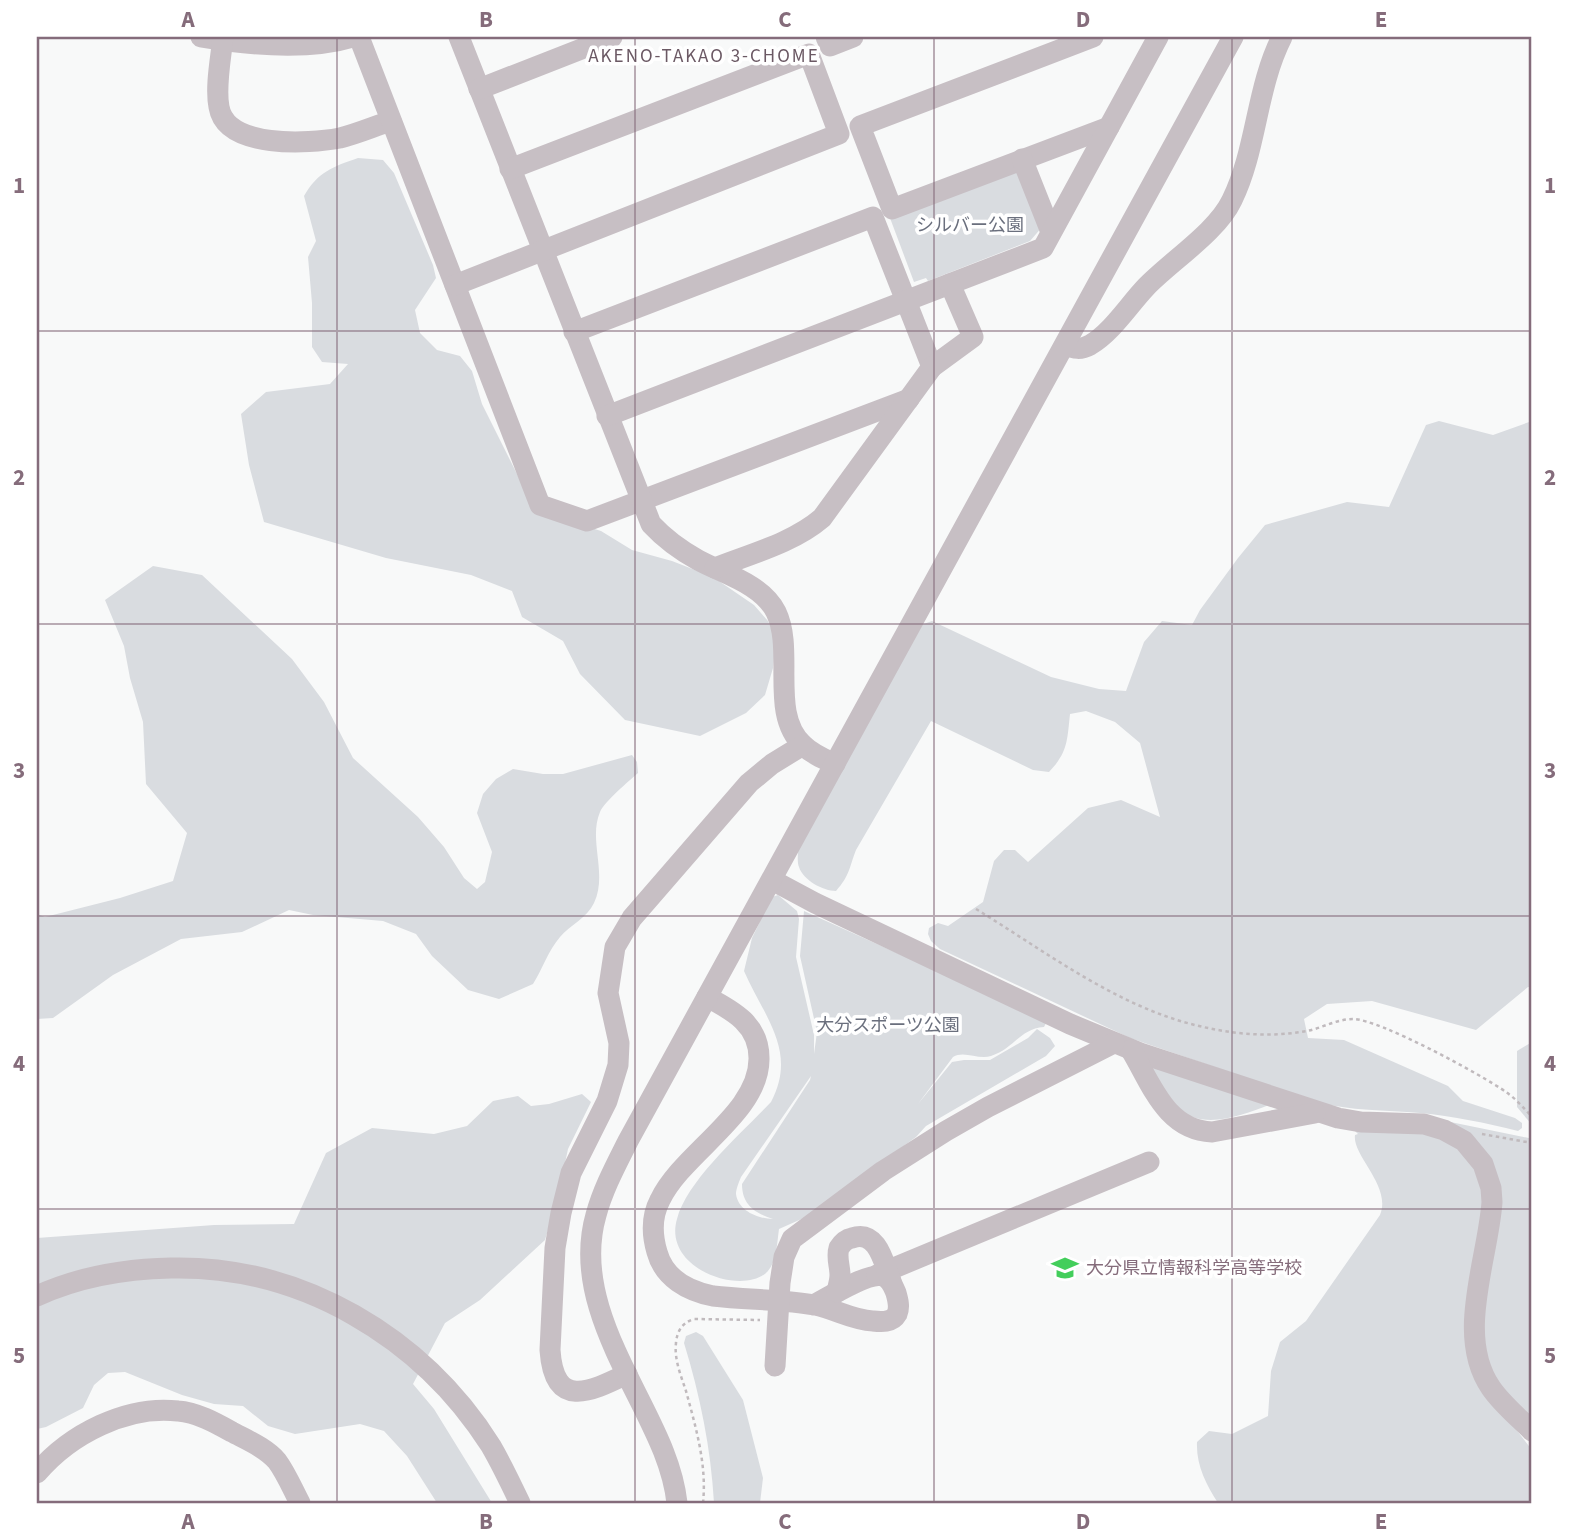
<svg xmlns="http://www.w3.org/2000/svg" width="1569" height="1540" font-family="'Source Sans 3','Noto Sans JP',sans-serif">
<rect width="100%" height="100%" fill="#f8f9f9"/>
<g fill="#d9dce0" fill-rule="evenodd">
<path d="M 358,158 L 383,160 L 394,173 L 433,265 L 436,278 L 415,310 L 420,333 L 437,350 L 460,356 L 472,371 L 482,404 L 524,488 L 547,514 L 601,531 L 632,550 L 672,561 L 713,577 L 754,605 L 768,621 L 776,639 L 773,668 L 765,695 L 746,713 L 700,736 L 625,720 L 580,674 L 563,641 L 522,617 L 512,591 L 471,575 L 386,558 L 264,522 L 249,465 L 241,414 L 266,392 L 330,384 L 348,364 L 322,362 L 312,347 L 312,303 L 308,257 L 316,241 L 304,196 C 318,172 332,167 358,158 Z"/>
<polygon points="1020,167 1043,226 1030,241 928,281 926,278 914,282 890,218"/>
<path d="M 1439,421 L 1493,435 L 1532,421 L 1532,987 L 1528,987 L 1476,1030 L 1372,1001 L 1327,1004 L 1304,1019 L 1308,1038 L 1344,1040 L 1448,1086 L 1463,1101 L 1515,1118 L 1522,1123 L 1522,1128 L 1518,1131 C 1486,1123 1453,1116 1420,1113 C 1385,1110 1351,1111 1316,1102 L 1130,1038 L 940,949 L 931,941 L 928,934 L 929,928 L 938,923 L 948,926 L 983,902 L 994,861 L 1004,850 L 1015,850 L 1028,862 L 1088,808 L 1121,800 L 1160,817 L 1140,743 L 1115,722 L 1086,711 L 1070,714 C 1067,741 1068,752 1049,772 L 1033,770 L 931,721 L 856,850 C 849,868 850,875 836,891 C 823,891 803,880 799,867 C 797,862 798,855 798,849 L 918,626 L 932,621 L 1051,677 L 1099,689 L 1126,691 L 1144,642 L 1162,621 L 1192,625 L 1200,610 L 1238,558 L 1265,525 L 1347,502 L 1389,507 L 1426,425 Z"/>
<path d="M 153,566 L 202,575 L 292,659 L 324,702 L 353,758 L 418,817 L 444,847 L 464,878 L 477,889 L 485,882 L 492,852 L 477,813 L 483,794 L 496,779 L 513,769 L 543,774 L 563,774 L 632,755 L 637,762 L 638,773 C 628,782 605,801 600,812 C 588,840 608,874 594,903 C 587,918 570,925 560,937 C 548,951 543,968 533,984 L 499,999 L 468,990 L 432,956 L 416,934 L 383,921 L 313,915 L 289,910 L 242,932 L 181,939 L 113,975 L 53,1018 L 37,1019 L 37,914 L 45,917 L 120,898 L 173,881 L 187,833 L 146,784 L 143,722 L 130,678 L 124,646 L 105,600 Z"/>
<path d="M 778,895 L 797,911 L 799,919 L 796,957 L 814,1035 L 814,1054 L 817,1032 L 800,956 L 804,911 L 1047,1021 L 1044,1027 C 1019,1029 1014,1049 991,1056 C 978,1060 964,1050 953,1057 L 918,1104 L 952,1062 L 964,1060 L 990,1060 L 1028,1038 L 1037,1029 L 1050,1038 L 1055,1046 L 1046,1056 L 926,1126 L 916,1137 L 806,1217 L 779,1229 C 777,1242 777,1261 768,1271 C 745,1297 662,1270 677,1219 C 687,1180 743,1132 771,1102 C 798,1051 764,1017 744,971 L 752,938 L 772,897 ZM 811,1076 L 810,1080 L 742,1184 C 742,1205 755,1213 773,1219 C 759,1219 738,1211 736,1194 C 736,1189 739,1182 741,1177 Z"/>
<polygon points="1532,1042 1532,1125 1517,1107 1517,1051"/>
<path d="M 1152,1061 L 1269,1105 C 1242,1115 1202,1132 1177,1107 C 1166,1096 1158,1080 1149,1067 Z"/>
<polygon points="582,1094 591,1102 568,1149 558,1196 545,1240 480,1300 445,1323 413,1384 434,1409 492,1503 437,1503 407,1456 384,1431 360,1424 295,1434 268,1426 243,1406 214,1404 182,1395 125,1372 108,1373 94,1385 83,1408 46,1427 37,1429 37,1238 214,1225 294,1224 326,1153 372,1128 434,1134 467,1126 493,1101 518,1096 531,1106 549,1104"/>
<path d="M 1426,1117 L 1529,1138 L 1532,1133 L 1532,1425 L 1515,1428 L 1532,1450 L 1532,1503 L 1218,1503 C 1206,1484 1196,1465 1197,1442 L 1209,1431 L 1232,1434 L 1268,1416 L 1271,1371 L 1280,1342 L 1306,1321 L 1380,1215 C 1392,1186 1352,1156 1355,1135 L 1358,1134 L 1351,1127 Z"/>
<path d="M 696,1332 L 703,1336 L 743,1400 L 763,1478 L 760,1503 L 714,1503 C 711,1449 700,1395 684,1343 L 686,1336 Z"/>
</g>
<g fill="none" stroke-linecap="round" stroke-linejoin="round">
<g stroke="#c0babd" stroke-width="2.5" stroke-dasharray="3.5 3.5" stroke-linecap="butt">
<path d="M 976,909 C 1043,950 1114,1004 1191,1024 C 1229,1034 1268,1038 1307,1031 C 1322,1028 1337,1019 1353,1019 C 1379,1019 1482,1075 1506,1092 C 1516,1099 1524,1108 1532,1117"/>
<polyline points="1482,1134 1532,1143"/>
<path d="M 703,1503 C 707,1465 696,1428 686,1391 C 681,1376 674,1359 676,1343 C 677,1331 682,1323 694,1319 L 760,1320"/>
</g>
<g stroke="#c7bfc4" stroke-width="21">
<path d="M 201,37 C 248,45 307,51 353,37"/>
<path d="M 223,37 C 221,57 215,87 219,107 C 226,149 309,144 340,138 C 357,134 375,126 391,121"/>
<polyline points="359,37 540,505 587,521 909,399"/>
<path d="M 459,37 L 651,524 C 664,538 680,550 698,560 C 724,574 762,584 776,612 C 795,651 769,714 803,745 C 812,754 824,759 835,764"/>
<polyline points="826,37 830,46 853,37"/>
<polyline points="1093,37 860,126 892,209 1109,127"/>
<polyline points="479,89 612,37"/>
<polyline points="1022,159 1051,232"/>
<polyline points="455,285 839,134 809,54 510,169"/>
<polyline points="574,332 873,217 932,367"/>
<path d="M 1065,345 C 1074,349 1081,350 1090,345 C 1112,332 1128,306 1146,287 C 1171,261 1217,232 1232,200 C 1257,149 1256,88 1282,37"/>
<polyline points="607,416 1043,248 1158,37"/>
<path d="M 715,568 C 750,554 793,543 822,518 L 932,367 L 973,337 L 950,284"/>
<path d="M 772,880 L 815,903 L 1070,1024 L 1140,1053 L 1338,1118 L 1361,1122 L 1424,1124 L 1444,1130 L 1464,1141 L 1483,1164 L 1491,1188 L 1492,1202 C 1488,1260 1455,1336 1491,1388 C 1502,1404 1518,1417 1532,1431"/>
<path d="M 707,997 C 734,1011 759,1025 759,1058 C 760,1113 683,1152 660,1200 C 651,1217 652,1235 657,1252 C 664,1278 688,1291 713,1296 C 746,1300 782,1299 815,1305 C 835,1309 852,1320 873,1321 C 881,1322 892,1323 897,1314 C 900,1307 898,1300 896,1293 C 893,1286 891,1279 883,1276 C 869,1272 828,1297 814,1305"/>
<path d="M 1131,1050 C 1152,1085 1166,1130 1212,1132 L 1315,1113"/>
<polyline points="877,1275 1149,1162"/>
<path d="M 837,1292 C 838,1286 840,1281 840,1275 C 840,1266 836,1257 839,1248 C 842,1243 847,1239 852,1238 C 878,1229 884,1264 891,1281"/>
<path d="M 37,1296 C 78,1277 126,1269 171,1268 C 301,1265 422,1337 491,1446 C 502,1465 511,1484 520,1503"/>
<polyline points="775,1366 780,1283 784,1257 792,1239 883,1171 946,1131 988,1107 1114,1043"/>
<path d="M 627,1374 C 590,1392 554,1410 550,1350 L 555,1248 L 561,1213 L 571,1173 L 607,1101 L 618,1065 L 619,1043 L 608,993 L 615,947 L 632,918 L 749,783 L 772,764 L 803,745"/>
<path d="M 37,1473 C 70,1434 127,1405 178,1411 C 196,1412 216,1423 232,1432 C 247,1440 266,1448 277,1461 C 286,1473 293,1490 300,1503"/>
<path d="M 677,1503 C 673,1467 657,1435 641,1403 C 612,1345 577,1281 596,1215 C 603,1189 616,1165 628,1141 L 1233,37"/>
</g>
</g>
<path fill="none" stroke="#856c7b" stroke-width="2" stroke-opacity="0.55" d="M 337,37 L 337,1503M 635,37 L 635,1503M 934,37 L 934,1503M 1232,37 L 1232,1503M 37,331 L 1532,331M 37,624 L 1532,624M 37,916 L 1532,916M 37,1209 L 1532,1209"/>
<defs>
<symbol id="school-bare" viewBox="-9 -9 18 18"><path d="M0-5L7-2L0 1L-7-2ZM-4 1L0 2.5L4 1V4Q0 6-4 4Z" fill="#43ce5b" stroke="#fff" stroke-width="2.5" paint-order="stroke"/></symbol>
</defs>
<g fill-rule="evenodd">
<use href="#school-bare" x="1046" y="1249" width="38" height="38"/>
</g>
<g text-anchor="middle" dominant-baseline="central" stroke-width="7" stroke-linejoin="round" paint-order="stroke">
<g font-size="18" fill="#6a6f7d" stroke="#fff">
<text x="970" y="225">シルバー公園</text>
<text x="888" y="1025">大分スポーツ公園</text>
</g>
<g font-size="18" fill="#856c7b" stroke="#fff" text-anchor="start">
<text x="1086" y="1268">大分県立情報科学高等学校</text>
</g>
<g font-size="19" letter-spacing="2" fill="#6b5964" stroke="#fff">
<text x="704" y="56">AKENO-TAKAO 3-CHOME</text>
</g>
</g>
<rect width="1569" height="1540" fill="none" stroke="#ffffff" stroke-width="77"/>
<rect x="38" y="38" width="1492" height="1464" fill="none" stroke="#856c7b" stroke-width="2.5"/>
<g font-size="23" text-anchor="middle" font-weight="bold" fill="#856c7b">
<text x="188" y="27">A</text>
<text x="486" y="27">B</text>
<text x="785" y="27">C</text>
<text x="1083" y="27">D</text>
<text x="1381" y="27">E</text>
<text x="19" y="193">1</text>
<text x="1550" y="193">1</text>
<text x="19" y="485">2</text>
<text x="1550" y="485">2</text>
<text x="19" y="778">3</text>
<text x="1550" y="778">3</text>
<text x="19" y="1071">4</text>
<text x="1550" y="1071">4</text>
<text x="19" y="1363">5</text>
<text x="1550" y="1363">5</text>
<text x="188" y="1529">A</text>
<text x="486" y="1529">B</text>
<text x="785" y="1529">C</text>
<text x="1083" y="1529">D</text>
<text x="1381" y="1529">E</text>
</g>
</svg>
